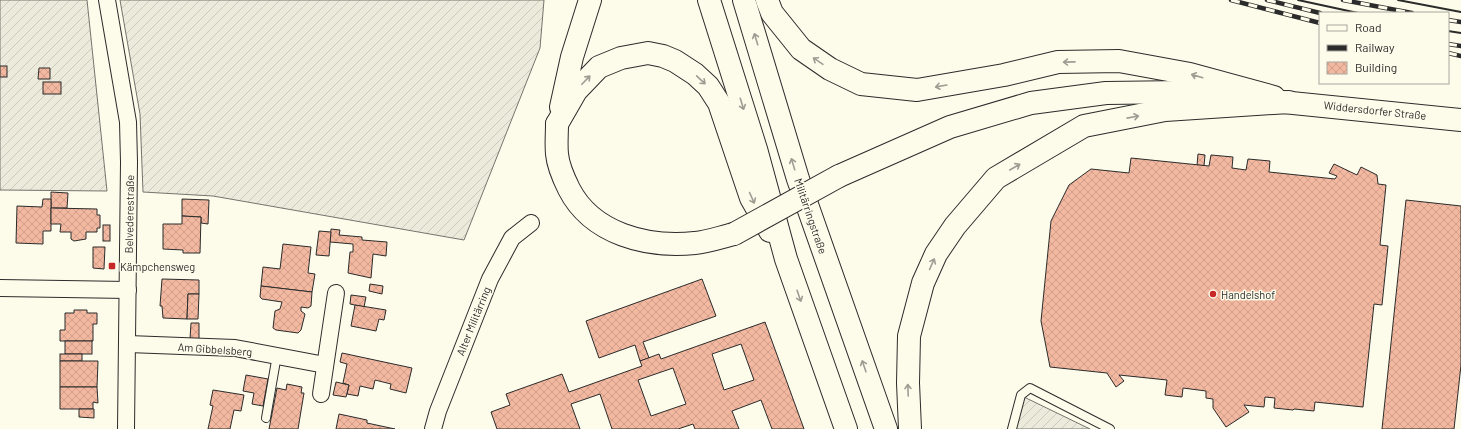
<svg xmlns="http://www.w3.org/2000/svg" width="1461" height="429" font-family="Barlow,sans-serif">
<defs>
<pattern id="garden-furrows" width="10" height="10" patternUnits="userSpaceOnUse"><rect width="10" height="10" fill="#ecebdb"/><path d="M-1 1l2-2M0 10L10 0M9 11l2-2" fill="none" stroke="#cbcabc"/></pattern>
<pattern id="building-cross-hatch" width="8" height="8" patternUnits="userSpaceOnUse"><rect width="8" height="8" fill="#f2b8a0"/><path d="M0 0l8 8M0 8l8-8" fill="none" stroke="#d09e8a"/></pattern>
</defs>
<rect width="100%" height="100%" fill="#fdfbea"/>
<g fill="url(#garden-furrows)" stroke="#74746e">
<polygon points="0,0 87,0 107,191 0,190"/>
<polygon points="120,0 544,0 540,48 464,240 213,196 143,192 140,114"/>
<polygon points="1024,397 1090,429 1014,429"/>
</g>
<g fill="url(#building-cross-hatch)" stroke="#2b2b2b" fill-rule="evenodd">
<rect x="0" y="66" width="7" height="11"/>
<polygon points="39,68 50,68 50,79 38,79"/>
<rect x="43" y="82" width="18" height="12"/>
<polygon points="1198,154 1205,155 1204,166 1197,165"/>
<polygon points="1211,155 1233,157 1232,168 1246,170 1248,159 1270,161 1269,172 1335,179 1337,176 1329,173 1334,164 1357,175 1361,167 1377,175 1378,184 1386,185 1380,245 1388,246 1382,305 1374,304 1363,407 1315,402 1314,411 1294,409 1293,410 1274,408 1275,398 1265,397 1264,407 1244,405 1249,412 1226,427 1213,408 1213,399 1206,398 1206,391 1183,388 1182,397 1165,395 1167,380 1119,375 1124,381 1116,387 1107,373 1050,367 1041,321 1051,221 1069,185 1091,169 1129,173 1131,158 1209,166"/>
<polygon points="51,192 68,193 67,208 51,208"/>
<polygon points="43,199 51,199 51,231 43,231 43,244 16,243 17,206 42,207"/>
<polygon points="182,199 209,200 208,224 201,223 201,217 182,216"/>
<polygon points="1406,200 1461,206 1461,365 1454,429 1382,429"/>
<polygon points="51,208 97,209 97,215 100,215 100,228 97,228 97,232 86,232 86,239 74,241 71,239 71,232 60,232 61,224 51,224"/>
<polygon points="182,216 201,217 200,253 183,253 183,250 163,249 163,224 182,224"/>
<rect x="103" y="225" width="7" height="16"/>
<polygon points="331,229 340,230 339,235 362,237 362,240 387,242 386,256 373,254 371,278 348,273 350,252 353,252 353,244 330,242"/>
<polygon points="319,231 331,232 329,256 316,255"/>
<polygon points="283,244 311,247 308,273 315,274 312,292 261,286 263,267 280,269"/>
<polygon points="93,247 105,247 104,269 93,268"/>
<polygon points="162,279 199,280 199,294 188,294 187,319 163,318 162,306 160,306"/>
<polygon points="702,279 716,316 643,342 649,358 640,361 635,345 599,358 586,321"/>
<polygon points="370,284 383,286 382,294 369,291"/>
<polygon points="261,286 312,292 311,306 308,308 301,307 301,311 305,314 301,330 298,333 276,330 273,328 275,311 280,309 282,302 262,299 260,297"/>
<polygon points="188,294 199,294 198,319 187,319"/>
<polygon points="351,295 366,297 364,307 350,304"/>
<polygon points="355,305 386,310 384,320 379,319 376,331 351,326"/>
<polygon points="74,310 87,310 87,313 97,313 97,324 93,324 93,341 60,341 60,330 65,330 65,313 74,313"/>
<path d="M 765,322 L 804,429 L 772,429 L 761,400 L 732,411 L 739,429 L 695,429 L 693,424 L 678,429 L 612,429 L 600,394 L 571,404 L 580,429 L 497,429 L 491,412 L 510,405 L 506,394 L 562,374 L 569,392 L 642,366 L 640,361 L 659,354 L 661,359 ZM 741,344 L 754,380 L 724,390 L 712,354 ZM 673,368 L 686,404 L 651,416 L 638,380 Z"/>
<polygon points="191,323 199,323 199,339 190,339"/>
<rect x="65" y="341" width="27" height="13"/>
<polygon points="342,353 412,368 406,393 390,389 391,384 375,380 373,389 360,386 358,396 347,394 349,385 343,383 347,364 340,362"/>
<rect x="60" y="354" width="22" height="7"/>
<polygon points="60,361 98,361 97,387 60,387"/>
<polygon points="246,375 268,379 263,406 252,404 254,393 243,391"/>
<polygon points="336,382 349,385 346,397 333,395"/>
<polygon points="287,384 302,387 301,393 304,393 298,429 269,429 277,388 286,390"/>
<polygon points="60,387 97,387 98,403 93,402 93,409 60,409"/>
<polygon points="213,390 244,395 241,411 234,410 230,429 208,429 213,406 210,405"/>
<polygon points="79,409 94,409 94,418 79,417"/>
<polygon points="339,414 367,420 367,423 395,429 336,429"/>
</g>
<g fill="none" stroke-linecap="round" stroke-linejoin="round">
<defs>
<g id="lane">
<polyline points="266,418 277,355"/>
<polyline points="1012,429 1021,395 1030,388 1110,429"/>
</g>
<g id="street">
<polyline points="107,0 128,122 129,162 126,429"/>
<polyline points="0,288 128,290"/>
<polyline points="128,344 235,348 325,365"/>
<polyline points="321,394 336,293"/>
<polyline points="433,429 438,411 490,279 512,238 531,223"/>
</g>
<g id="secondary">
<path d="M 557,124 C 557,134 556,144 557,154 C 558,165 564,179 569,189 C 592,234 647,248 695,243 C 708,242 721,237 734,234"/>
<polyline points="839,176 950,127 1031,103 1106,93 1183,92 1461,120"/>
</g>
<g id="highway">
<polyline points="709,0 756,149 786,259 846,429"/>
<polyline points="744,0 798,179 886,429"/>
<polyline points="767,0 772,13 801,49 830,69 861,84 917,90 1004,75 1058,62 1119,61 1190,74 1274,97"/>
<polyline points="561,107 572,57 590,0"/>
<polyline points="557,124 576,91 599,67 621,58 648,53 663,56 675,61 695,74 708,86 719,103 751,198 770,231"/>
<polyline points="910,429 908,383 909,336 923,283 936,254 955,226 996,178 1084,126 1165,110 1289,102"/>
</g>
</defs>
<use href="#lane" stroke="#2b2b2b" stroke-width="10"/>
<use href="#street" stroke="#2b2b2b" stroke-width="18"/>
<use href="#secondary" stroke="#2b2b2b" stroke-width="24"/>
<use href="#highway" stroke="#2b2b2b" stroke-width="24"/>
<use href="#lane" stroke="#fdfbea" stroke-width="8"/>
<use href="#street" stroke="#fdfbea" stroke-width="16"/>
<use href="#secondary" stroke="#fdfbea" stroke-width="22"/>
<use href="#highway" stroke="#fdfbea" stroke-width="22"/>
<defs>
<g id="rail">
<polyline points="1231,0 1320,23"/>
<polyline points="1267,0 1320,13"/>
<polyline points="1343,0 1412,13"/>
<polyline points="1448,20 1461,22"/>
<polyline points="1448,44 1461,46"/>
<polyline points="1448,53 1461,56"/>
</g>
</defs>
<use href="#rail" stroke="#2b2b2b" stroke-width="4.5"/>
<use href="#rail" stroke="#fdfbea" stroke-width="3" stroke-dasharray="9" stroke-linecap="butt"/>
<defs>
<polyline id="secondary-bridge" points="734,234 839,176"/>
</defs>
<use href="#secondary-bridge" stroke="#2b2b2b" stroke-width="24" stroke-linecap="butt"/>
<use href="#secondary-bridge" stroke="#fdfbea" stroke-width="22"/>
<g stroke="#2b2b2b" stroke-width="2">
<polyline points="1298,0 1358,13"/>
<polyline points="1398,0 1461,12"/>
<polyline points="1448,31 1461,33"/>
</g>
</g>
<defs><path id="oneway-shaft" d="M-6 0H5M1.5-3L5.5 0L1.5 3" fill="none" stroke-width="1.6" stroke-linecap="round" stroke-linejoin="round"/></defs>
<g stroke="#9e9d94">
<use href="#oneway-shaft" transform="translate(756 39) rotate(-107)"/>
<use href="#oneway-shaft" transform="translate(818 61) rotate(-146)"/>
<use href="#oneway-shaft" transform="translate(1069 62) rotate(179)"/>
<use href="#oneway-shaft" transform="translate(1197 76) rotate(-164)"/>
<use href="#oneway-shaft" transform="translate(586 80) rotate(-46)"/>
<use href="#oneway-shaft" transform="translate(701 80) rotate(43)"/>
<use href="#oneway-shaft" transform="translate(941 86) rotate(170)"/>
<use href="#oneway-shaft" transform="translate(742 104) rotate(73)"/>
<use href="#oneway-shaft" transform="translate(1133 117) rotate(-11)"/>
<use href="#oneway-shaft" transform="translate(793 164) rotate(-107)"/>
<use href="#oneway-shaft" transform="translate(1015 167) rotate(-30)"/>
<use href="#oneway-shaft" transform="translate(752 198) rotate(66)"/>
<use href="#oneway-shaft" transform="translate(932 264) rotate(-66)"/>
<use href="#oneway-shaft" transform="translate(799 296) rotate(71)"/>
<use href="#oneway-shaft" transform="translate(864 366) rotate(-109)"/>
<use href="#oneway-shaft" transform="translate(908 390) rotate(-92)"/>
</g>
<g fill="#c62828" stroke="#fdfbea" stroke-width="1.5">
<rect x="108" y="262" width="8" height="8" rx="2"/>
<circle cx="1213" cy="294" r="4"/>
</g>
<g text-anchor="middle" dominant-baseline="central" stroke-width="3" stroke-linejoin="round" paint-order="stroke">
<g font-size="11" fill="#2b2b2b" stroke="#fdfbea">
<text transform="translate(1375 110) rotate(6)">Widdersdorfer Straße</text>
<text transform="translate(129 214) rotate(-89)">Belvederestraße</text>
<text transform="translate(811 216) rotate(71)">Militärringstraße</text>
<text transform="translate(473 321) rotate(-68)">Alter Militärring</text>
<text transform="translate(215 349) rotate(4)">Am Gibbelsberg</text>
</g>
<g font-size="11" fill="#2b2b2b" stroke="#fdfbea" text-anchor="start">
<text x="120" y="266">Kämpchensweg</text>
<text x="1221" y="294">Handelshof</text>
</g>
</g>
<rect x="1319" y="12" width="130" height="72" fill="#fdfbea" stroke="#a9a89e"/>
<rect x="1327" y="25" width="20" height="6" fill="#fdfbea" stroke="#a9a89e"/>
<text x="1355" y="32" font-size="12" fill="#2b2b2b">Road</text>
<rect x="1327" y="45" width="20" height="6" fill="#2b2b2b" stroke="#a9a89e"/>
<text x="1355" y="52" font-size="12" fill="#2b2b2b">Railway</text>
<rect x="1327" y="62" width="20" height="12" fill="url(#building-cross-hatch)" stroke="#a9a89e"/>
<text x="1355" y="72" font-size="12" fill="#2b2b2b">Building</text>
</svg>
